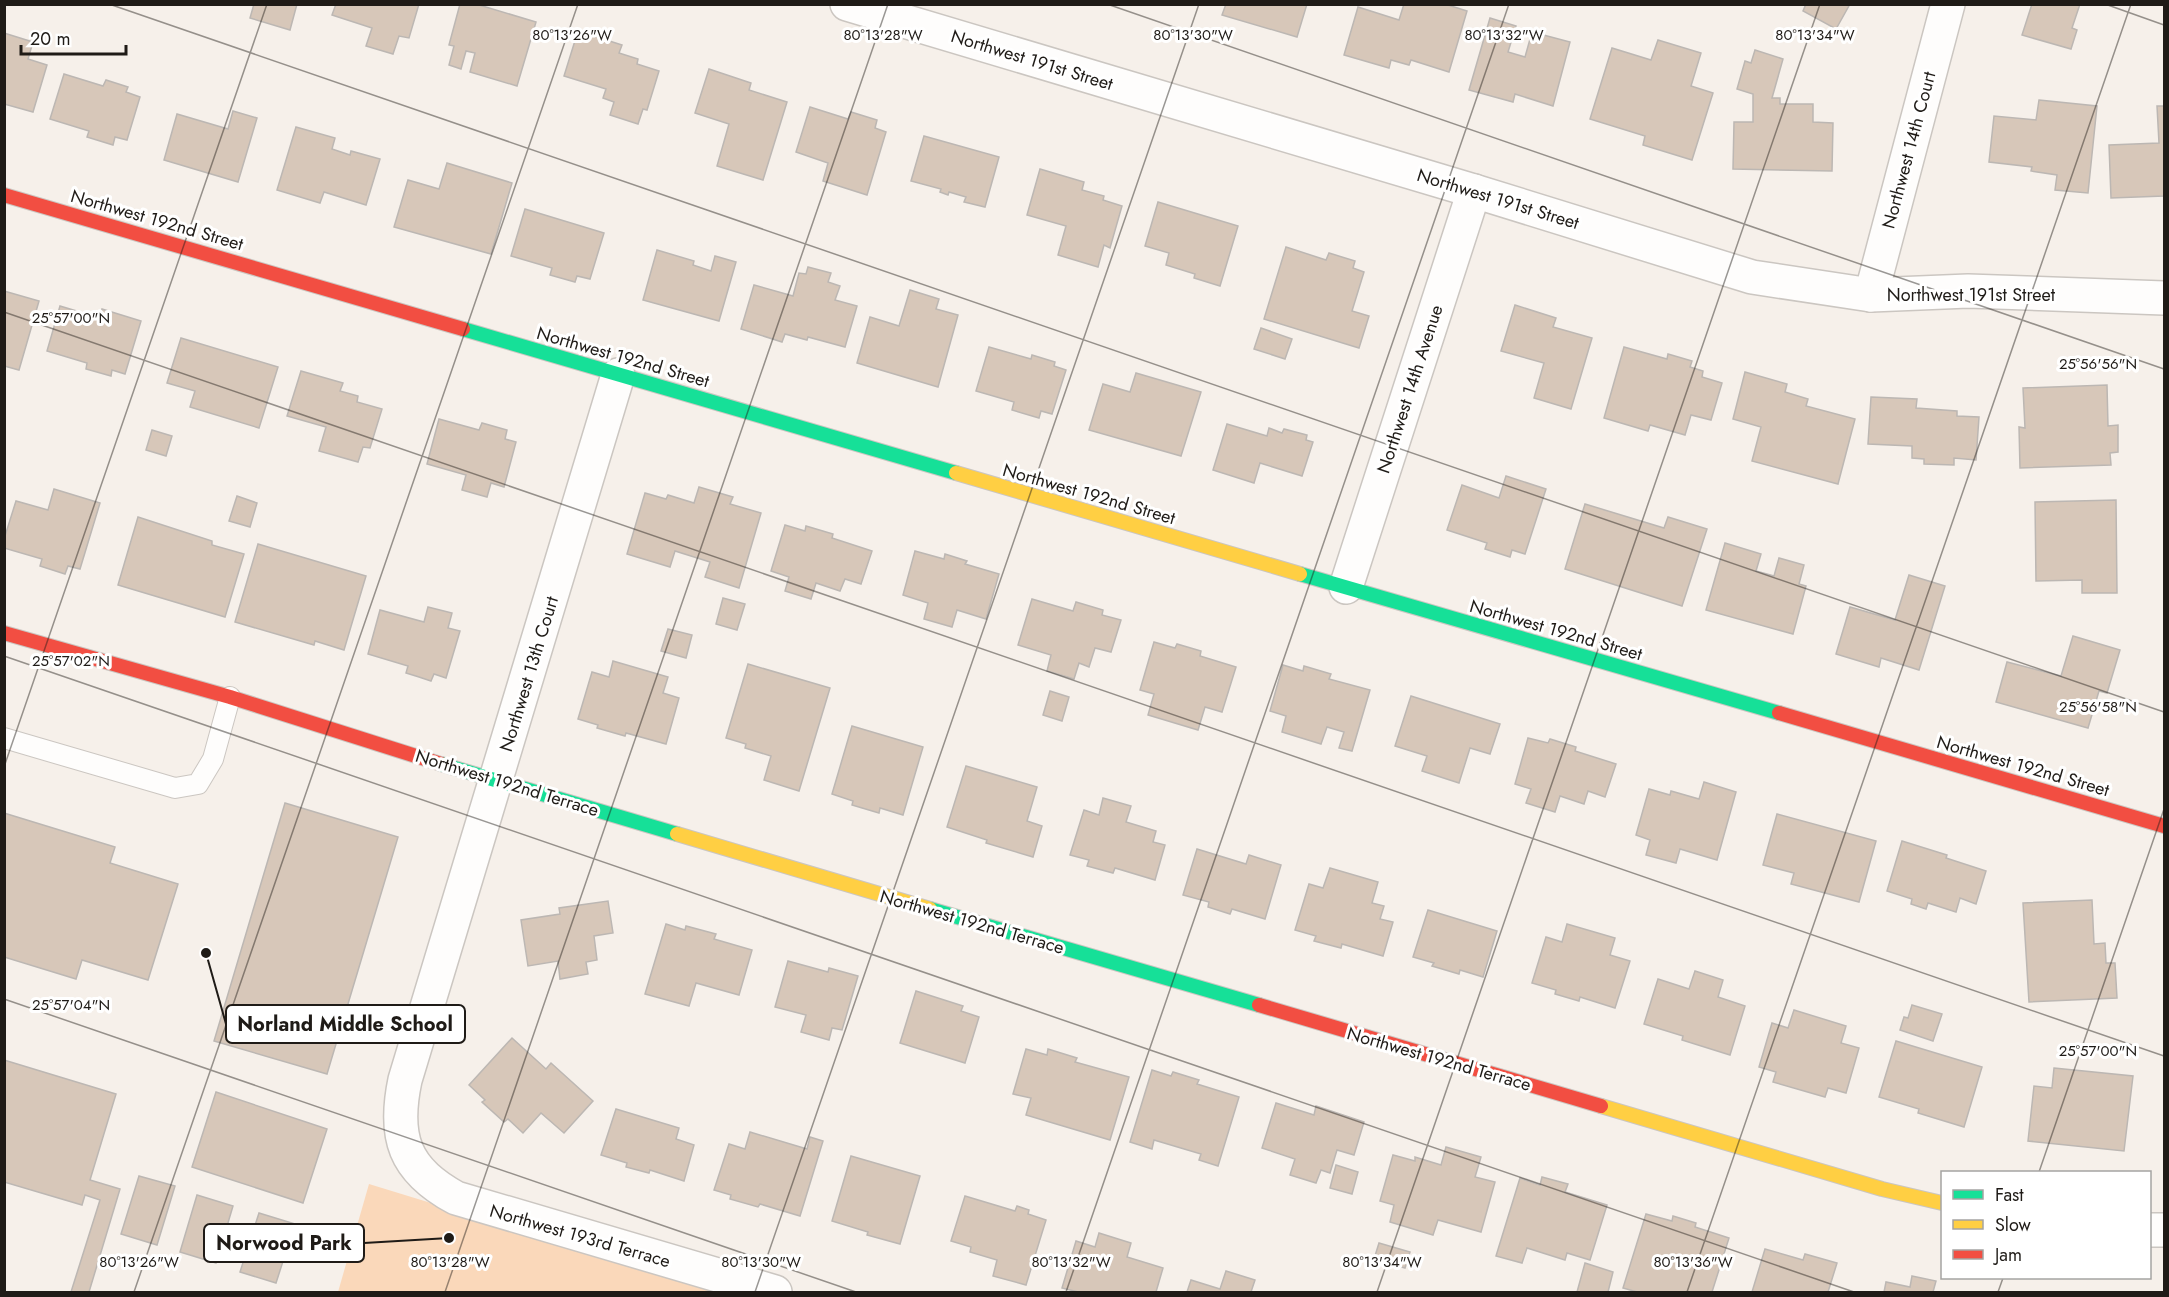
<svg xmlns="http://www.w3.org/2000/svg" width="2169" height="1297" font-family="Jost,sans-serif">
<rect width="100%" height="100%" fill="#f6f0ea"/>
<polygon fill="#fad8ba" points="369,1184 722,1292 338,1292"/>
<g fill="#d7c7b9" stroke="#bcb7b3" stroke-width="1.5">
<polygon points="254,4 297,4 290,30 250,18"/>
<polygon points="336,4 419,4 409,38 399,36 393,54 366,46 372,28 332,15"/>
<polygon points="460,4 476,4 536,22 517,86 470,72 475,53 466,51 461,69 449,65 454,46 449,45"/>
<polygon points="1226,4 1307,4 1297,37 1222,15"/>
<polygon points="1404,4 1445,4 1467,11 1449,72 1411,60 1409,65 1391,60 1389,68 1344,55 1358,7 1399,20"/>
<polygon points="1806,4 1850,4 1836,29 1803,11"/>
<polygon points="2032,4 2080,4 2072,28 2077,30 2071,49 2022,35"/>
<polygon points="1490,18 1516,26 1508,52 1525,57 1532,32 1570,42 1553,106 1515,94 1513,102 1469,90"/>
<polygon points="578,31 622,45 619,53 638,59 637,64 659,71 647,110 643,109 638,124 610,115 614,102 603,98 606,89 564,76"/>
<polygon points="4,33 33,42 28,59 47,65 33,112 4,104"/>
<polygon points="1658,40 1701,53 1691,86 1713,93 1692,160 1643,145 1645,136 1590,119 1612,48 1651,60"/>
<polygon points="1755,50 1783,59 1772,98 1780,98 1780,104 1813,104 1813,122 1833,123 1832,171 1733,169 1734,122 1753,122 1753,94 1737,89 1745,61 1751,63"/>
<polygon points="709,69 751,83 749,90 787,102 763,180 717,166 729,124 695,113"/>
<polygon points="64,74 103,86 106,80 128,87 126,92 140,97 127,140 115,137 113,145 87,137 89,131 50,119"/>
<polygon points="2039,100 2097,106 2088,193 2055,190 2057,175 2031,171 2032,167 1989,162 1994,116 2036,120"/>
<polygon points="2157,106 2164,106 2164,196 2111,198 2109,145 2159,143"/>
<polygon points="810,107 848,119 851,112 877,120 875,128 886,132 867,195 823,181 828,163 796,152"/>
<polygon points="233,111 257,118 238,182 164,160 177,114 228,129"/>
<polygon points="296,127 335,138 332,149 350,155 351,151 380,159 366,205 324,192 320,203 277,190"/>
<polygon points="924,136 999,157 985,207 964,202 966,197 949,192 948,195 940,192 941,189 911,181"/>
<polygon points="447,163 512,183 491,254 394,227 408,180 439,189"/>
<polygon points="1040,169 1084,182 1082,190 1104,196 1103,200 1122,206 1110,248 1104,245 1098,267 1058,255 1066,226 1027,215"/>
<polygon points="1158,202 1238,226 1220,286 1194,278 1195,274 1166,265 1169,253 1145,246"/>
<polygon points="525,209 604,233 590,279 577,276 575,282 550,275 552,268 511,256"/>
<polygon points="1286,247 1326,260 1329,253 1355,261 1353,268 1364,272 1352,311 1369,316 1359,348 1264,319"/>
<polygon points="657,250 694,261 693,265 711,271 715,256 736,262 719,321 643,300"/>
<polygon points="808,267 831,273 828,282 840,286 835,300 857,306 845,347 808,337 807,340 785,334 782,342 741,329 754,285 793,296 799,273 806,274"/>
<polygon points="910,290 939,299 936,309 958,315 938,387 857,363 870,317 899,326"/>
<polygon points="4,291 39,301 19,370 4,366"/>
<polygon points="1515,305 1556,318 1553,327 1592,338 1571,409 1534,398 1544,363 1501,351"/>
<polygon points="60,306 100,318 102,309 141,321 125,374 112,370 111,376 86,369 87,363 47,351"/>
<polygon points="1261,328 1292,339 1285,359 1254,349"/>
<polygon points="181,338 278,367 259,428 190,407 195,391 167,383"/>
<polygon points="989,347 1031,359 1032,355 1055,362 1054,366 1066,370 1052,414 1041,411 1039,418 1012,410 1014,402 976,391"/>
<polygon points="1624,347 1667,359 1668,354 1692,361 1690,367 1703,371 1702,377 1722,383 1711,420 1691,415 1685,435 1650,425 1648,431 1604,418"/>
<polygon points="301,371 343,383 340,391 358,396 357,402 382,409 370,448 363,447 358,462 319,451 326,427 287,416"/>
<polygon points="1745,372 1787,384 1785,392 1808,399 1806,406 1855,419 1838,484 1752,461 1761,427 1733,419"/>
<polygon points="1136,373 1201,392 1181,456 1089,430 1103,384 1130,392"/>
<polygon points="2107,385 2108,426 2118,425 2118,452 2110,453 2111,465 2020,468 2019,427 2025,428 2023,388"/>
<polygon points="1871,397 1917,399 1916,408 1957,411 1957,416 1979,417 1976,460 1954,458 1954,465 1924,464 1924,459 1912,458 1912,446 1868,444"/>
<polygon points="439,419 479,430 482,423 507,430 505,439 516,442 504,487 491,483 487,497 462,490 466,475 427,464"/>
<polygon points="1227,424 1267,436 1269,428 1282,433 1284,429 1307,435 1306,440 1313,442 1302,476 1260,463 1254,483 1213,470"/>
<polygon points="152,430 172,436 166,456 146,450"/>
<polygon points="1506,476 1546,489 1525,554 1512,550 1510,557 1485,549 1487,543 1447,530 1462,485 1499,498"/>
<polygon points="699,487 733,497 730,504 761,513 739,588 705,577 710,562 675,551 670,567 627,554 645,493 666,499 668,495 694,503"/>
<polygon points="54,489 100,503 80,569 68,566 65,574 40,566 42,559 4,548 4,539 16,501 48,510"/>
<polygon points="237,496 257,503 250,527 229,521"/>
<polygon points="2116,500 2117,593 2082,593 2082,580 2036,581 2035,502"/>
<polygon points="1585,504 1664,528 1668,517 1707,529 1682,606 1565,569"/>
<polygon points="138,517 212,541 212,545 244,554 225,617 118,585"/>
<polygon points="785,525 805,531 806,526 833,534 832,538 872,551 861,584 845,579 840,591 816,583 811,599 785,591 789,577 771,571"/>
<polygon points="1725,543 1761,554 1756,571 1774,576 1779,558 1804,565 1799,584 1806,586 1793,634 1706,610"/>
<polygon points="258,544 366,576 344,650 315,641 314,645 235,622"/>
<polygon points="915,551 944,559 945,554 967,561 965,564 999,574 986,619 957,610 952,627 924,619 928,603 903,595"/>
<polygon points="1909,575 1945,586 1919,670 1881,658 1879,667 1836,654 1850,607 1895,620"/>
<polygon points="723,598 745,604 737,630 716,624"/>
<polygon points="1032,599 1073,611 1076,602 1103,610 1102,615 1121,620 1111,652 1095,648 1089,667 1079,663 1074,679 1047,671 1051,655 1018,645"/>
<polygon points="428,607 452,613 448,628 460,631 446,678 434,674 431,681 419,677 406,673 408,666 368,654 380,610 424,622"/>
<polygon points="668,629 692,635 686,658 661,651"/>
<polygon points="2073,636 2120,650 2107,693 2099,691 2088,728 1996,702 2007,662 2061,676"/>
<polygon points="1154,642 1175,648 1177,644 1201,651 1200,656 1236,667 1222,712 1205,707 1198,730 1148,715 1154,694 1140,690"/>
<polygon points="613,661 668,677 663,693 679,698 666,744 626,733 625,736 597,728 598,725 578,719 592,672 609,677"/>
<polygon points="748,664 830,688 799,791 764,780 771,756 745,748 746,744 726,738"/>
<polygon points="1283,665 1303,671 1304,666 1331,674 1329,679 1370,690 1352,751 1339,748 1344,732 1327,727 1321,744 1282,732 1286,716 1270,711"/>
<polygon points="1050,691 1069,697 1062,721 1043,715"/>
<polygon points="1411,696 1500,724 1490,754 1470,748 1459,783 1422,771 1427,756 1395,746"/>
<polygon points="852,726 923,747 903,815 880,808 879,813 852,805 853,801 832,794"/>
<polygon points="1528,738 1548,743 1550,739 1576,747 1575,751 1616,764 1605,797 1588,791 1584,804 1560,796 1555,812 1526,803 1531,789 1515,784"/>
<polygon points="966,766 1037,787 1027,821 1042,826 1033,857 986,843 987,840 947,827"/>
<polygon points="1704,782 1736,792 1717,860 1680,849 1676,863 1646,855 1650,840 1636,835 1649,789 1670,795 1671,791 1699,799"/>
<polygon points="1103,798 1131,806 1126,822 1156,831 1153,842 1165,845 1155,880 1115,868 1113,873 1087,866 1089,860 1070,855 1084,810 1099,815"/>
<polygon points="285,803 398,837 327,1074 214,1041"/>
<polygon points="4,813 115,847 110,863 178,884 148,980 82,960 76,979 4,957"/>
<polygon points="1777,814 1876,841 1859,902 1791,884 1794,873 1763,865"/>
<polygon points="1902,841 1947,855 1946,858 1986,871 1976,904 1960,898 1956,912 1928,903 1926,909 1911,904 1912,899 1887,891"/>
<polygon points="1197,849 1246,864 1249,855 1281,865 1265,919 1232,909 1230,914 1208,907 1209,902 1183,895"/>
<polygon points="1330,868 1378,882 1372,903 1384,906 1380,919 1393,922 1383,956 1342,944 1341,948 1314,941 1316,936 1295,930 1309,884 1323,888"/>
<polygon points="2092,900 2094,944 2105,943 2106,963 2115,963 2117,998 2029,1002 2023,903"/>
<polygon points="608,901 613,933 594,936 597,960 586,962 588,974 560,979 558,961 528,966 521,920 560,914 559,908"/>
<polygon points="1428,910 1497,931 1483,977 1460,970 1459,974 1432,966 1434,963 1413,957"/>
<polygon points="666,924 685,930 686,926 716,934 714,939 752,950 739,995 696,983 689,1006 645,994"/>
<polygon points="1567,924 1615,938 1610,955 1630,961 1615,1008 1580,997 1579,1001 1555,994 1556,990 1532,983 1546,937 1562,942"/>
<polygon points="788,961 828,972 829,968 858,976 842,1030 832,1028 829,1040 801,1032 806,1015 775,1007"/>
<polygon points="1695,971 1723,980 1718,997 1745,1006 1730,1055 1682,1040 1683,1036 1644,1024 1658,979 1689,989"/>
<polygon points="916,991 963,1006 961,1011 979,1017 965,1063 900,1043"/>
<polygon points="1912,1005 1942,1014 1933,1041 1900,1030 1904,1017 1908,1018"/>
<polygon points="1794,1010 1846,1026 1841,1043 1859,1048 1846,1093 1828,1088 1825,1097 1773,1082 1776,1072 1759,1067 1772,1023 1788,1028"/>
<polygon points="512,1038 546,1069 551,1063 593,1101 564,1133 541,1113 523,1133 508,1119 504,1122 482,1102 485,1100 469,1085"/>
<polygon points="1896,1041 1982,1067 1964,1127 1918,1113 1919,1109 1879,1097"/>
<polygon points="1026,1049 1047,1055 1048,1049 1077,1058 1075,1062 1129,1077 1110,1140 1026,1115 1031,1098 1013,1094"/>
<polygon points="4,1060 116,1094 90,1180 120,1189 89,1292 71,1292 100,1200 85,1195 82,1205 4,1182"/>
<polygon points="2054,1068 2133,1076 2124,1151 2028,1141 2034,1086 2052,1088"/>
<polygon points="1152,1070 1171,1076 1173,1072 1199,1080 1197,1084 1239,1097 1218,1166 1199,1160 1201,1154 1154,1140 1152,1149 1130,1142"/>
<polygon points="216,1092 327,1129 303,1203 192,1167"/>
<polygon points="1276,1103 1314,1115 1316,1106 1364,1122 1354,1155 1337,1150 1330,1173 1321,1170 1316,1183 1290,1175 1295,1159 1262,1148"/>
<polygon points="616,1109 679,1128 676,1139 694,1145 684,1181 650,1170 649,1173 626,1167 627,1163 601,1155"/>
<polygon points="750,1132 807,1149 810,1137 823,1141 800,1216 760,1204 758,1207 730,1199 731,1195 714,1190 729,1144 745,1149"/>
<polygon points="1446,1147 1481,1157 1475,1177 1495,1182 1481,1232 1438,1220 1433,1235 1390,1222 1394,1205 1380,1201 1393,1155 1415,1161 1415,1157 1441,1165"/>
<polygon points="851,1156 920,1176 900,1244 867,1235 868,1232 832,1221"/>
<polygon points="1336,1165 1358,1172 1352,1194 1330,1188"/>
<polygon points="139,1176 175,1186 157,1245 121,1234"/>
<polygon points="1542,1177 1568,1184 1565,1192 1607,1205 1590,1260 1567,1253 1565,1260 1527,1248 1522,1263 1496,1256 1520,1178 1540,1185"/>
<polygon points="197,1195 233,1206 216,1263 180,1252"/>
<polygon points="965,1196 1015,1211 1017,1206 1029,1210 1028,1214 1046,1220 1026,1285 993,1276 997,1260 970,1252 971,1247 951,1241"/>
<polygon points="259,1213 295,1224 276,1283 240,1272"/>
<polygon points="1646,1214 1672,1221 1673,1216 1696,1223 1695,1227 1729,1238 1712,1292 1637,1292 1623,1288"/>
<polygon points="1099,1233 1131,1243 1127,1257 1163,1268 1156,1292 1078,1292 1062,1288 1076,1241 1095,1247"/>
<polygon points="1379,1243 1410,1252 1405,1268 1374,1259"/>
<polygon points="1765,1249 1803,1260 1805,1254 1837,1263 1828,1292 1752,1292"/>
<polygon points="1585,1263 1613,1272 1608,1292 1577,1292"/>
<polygon points="1226,1271 1255,1280 1251,1292 1187,1292 1191,1280 1220,1289"/>
<polygon points="1912,1276 1936,1281 1933,1292 1884,1292 1886,1282 1910,1287"/>
</g>
<g fill="none" stroke-linecap="round" stroke-linejoin="round">
<defs>
<polyline id="lane" points="4,738 175,788 198,784 213,759 230,697"/>
<g id="street">
<polyline points="847,4 1474,191 1752,277 1871,295 1968,291 2164,298"/>
<polyline points="1871,295 1948,4"/>
<path d="M 618,375 L 405,1080 C 393,1137 404,1170 456,1198 L 775,1292"/>
<polyline points="1346,587 1474,191"/>
<polyline points="2150,1230 2164,1230"/>
</g>
<g id="fast">
<polyline points="463,329 956,473"/>
<polyline points="1300,574 1779,713"/>
<polyline points="441,764 677,834"/>
<polyline points="930,909 1259,1005"/>
</g>
<g id="slow">
<polyline points="956,473 1300,574"/>
<polyline points="677,834 930,909"/>
<polyline points="1601,1106 1882,1189 1942,1203"/>
</g>
<g id="jam">
<polyline points="4,195 463,329"/>
<polyline points="4,633 230,697 441,764"/>
<polyline points="1779,713 2164,826"/>
<polyline points="1259,1005 1601,1106"/>
</g>
</defs>
<use href="#lane" stroke="#cbc6c1" stroke-width="22"/>
<use href="#street" stroke="#cbc6c1" stroke-width="36"/>
<use href="#fast" stroke="#cbc6c1" stroke-width="16"/>
<use href="#slow" stroke="#cbc6c1" stroke-width="16"/>
<use href="#jam" stroke="#cbc6c1" stroke-width="16"/>
<use href="#lane" stroke="#fefdfc" stroke-width="20"/>
<use href="#street" stroke="#fefdfc" stroke-width="33"/>
<use href="#fast" stroke="#16e098" stroke-width="14"/>
<use href="#slow" stroke="#ffcf43" stroke-width="14"/>
<use href="#jam" stroke="#f24e42" stroke-width="14"/>
</g>
<path fill="none" stroke="#1f1b17" stroke-width="1.5" stroke-opacity="0.45" d="M 109,4 L 2164,712M 1107,4 L 2164,369M 2105,4 L 2164,25M 4,312 L 2164,1056M 4,656 L 1854,1292M 4,767 L 267,4M 4,999 L 856,1292M 2039,1172 L 2164,809M 134,1292 L 578,4M 445,1292 L 888,4M 755,1292 L 1199,4M 1066,1292 L 1509,4M 1377,1292 L 1820,4M 1687,1292 L 2131,4M 1998,1292 L 2003,1278"/>
<g text-anchor="middle" dominant-baseline="central" stroke-width="6" stroke-linejoin="round" paint-order="stroke">
<g font-size="18" fill="#1f1b17" stroke="#fff">
<text transform="translate(1032 60) rotate(17)">Northwest 191st Street</text>
<text transform="translate(1909 150) rotate(-75)">Northwest 14th Court</text>
<text transform="translate(1498 199) rotate(17)">Northwest 191st Street</text>
<text transform="translate(157 220) rotate(16)">Northwest 192nd Street</text>
<text x="1971" y="295">Northwest 191st Street</text>
<text transform="translate(623 357) rotate(16)">Northwest 192nd Street</text>
<text transform="translate(1410 389) rotate(-72)">Northwest 14th Avenue</text>
<text transform="translate(1089 494) rotate(16)">Northwest 192nd Street</text>
<text transform="translate(1556 630) rotate(16)">Northwest 192nd Street</text>
<text transform="translate(529 674) rotate(-73)">Northwest 13th Court</text>
<text transform="translate(2023 766) rotate(16)">Northwest 192nd Street</text>
<text transform="translate(507 783) rotate(17)">Northwest 192nd Terrace</text>
<text transform="translate(972 922) rotate(16)">Northwest 192nd Terrace</text>
<text transform="translate(1439 1059) rotate(16)">Northwest 192nd Terrace</text>
<text transform="translate(580 1236) rotate(16)">Northwest 193rd Terrace</text>
</g>
</g>
<g font-size="15" text-anchor="middle" fill="#1f1b17" stroke="#fff" stroke-width="6" stroke-linejoin="round" paint-order="stroke">
<text x="572" y="40">80°13'26"W</text>
<text x="883" y="40">80°13'28"W</text>
<text x="1193" y="40">80°13'30"W</text>
<text x="1504" y="40">80°13'32"W</text>
<text x="1815" y="40">80°13'34"W</text>
<text x="71" y="323">25°57'00"N</text>
<text x="2098" y="369">25°56'56"N</text>
<text x="71" y="666">25°57'02"N</text>
<text x="2098" y="712">25°56'58"N</text>
<text x="71" y="1010">25°57'04"N</text>
<text x="2098" y="1056">25°57'00"N</text>
<text x="139" y="1267">80°13'26"W</text>
<text x="450" y="1267">80°13'28"W</text>
<text x="761" y="1267">80°13'30"W</text>
<text x="1071" y="1267">80°13'32"W</text>
<text x="1382" y="1267">80°13'34"W</text>
<text x="1693" y="1267">80°13'36"W</text>
</g>
<path fill="none" stroke="#1f1b17" stroke-width="2" d="M206 953L226 1024M449 1238L364 1243"/>
<g fill="#1f1b17" stroke="#fff" stroke-width="2">
<circle cx="206" cy="953" r="6"/>
<circle cx="449" cy="1238" r="6"/>
</g>
<g fill="#fff" stroke="#1f1b17" stroke-width="2">
<rect x="226" y="1005" width="239" height="38" rx="6"/>
<rect x="204" y="1224" width="160" height="38" rx="6"/>
</g>
<g font-size="20" text-anchor="middle" font-weight="bold" fill="#1f1b17">
<text x="345" y="1031">Norland Middle School</text>
<text x="284" y="1250">Norwood Park</text>
</g>
<rect width="2169" height="1297" fill="none" stroke="#1f1b17" stroke-width="12"/>
<rect x="1941" y="1171" width="210" height="108" fill="#ffffff" stroke="#a5a4a2" stroke-width="1.5"/>
<rect x="1953" y="1190" width="30" height="9" fill="#16e098" stroke="#a5a4a2" stroke-width="1.5"/>
<text x="1995" y="1201" font-size="18" fill="#1f1b17">Fast</text>
<rect x="1953" y="1220" width="30" height="9" fill="#ffcf43" stroke="#a5a4a2" stroke-width="1.5"/>
<text x="1995" y="1231" font-size="18" fill="#1f1b17">Slow</text>
<rect x="1953" y="1250" width="30" height="9" fill="#f24e42" stroke="#a5a4a2" stroke-width="1.5"/>
<text x="1995" y="1261" font-size="18" fill="#1f1b17">Jam</text>
<path d="M21 45v9h105v-9" fill="none" stroke="#1f1b17" stroke-width="3"/>
<text x="30" y="45" font-size="18" fill="#1f1b17" stroke="#ffffff" stroke-width="4.5" paint-order="stroke">20 m</text>
</svg>
